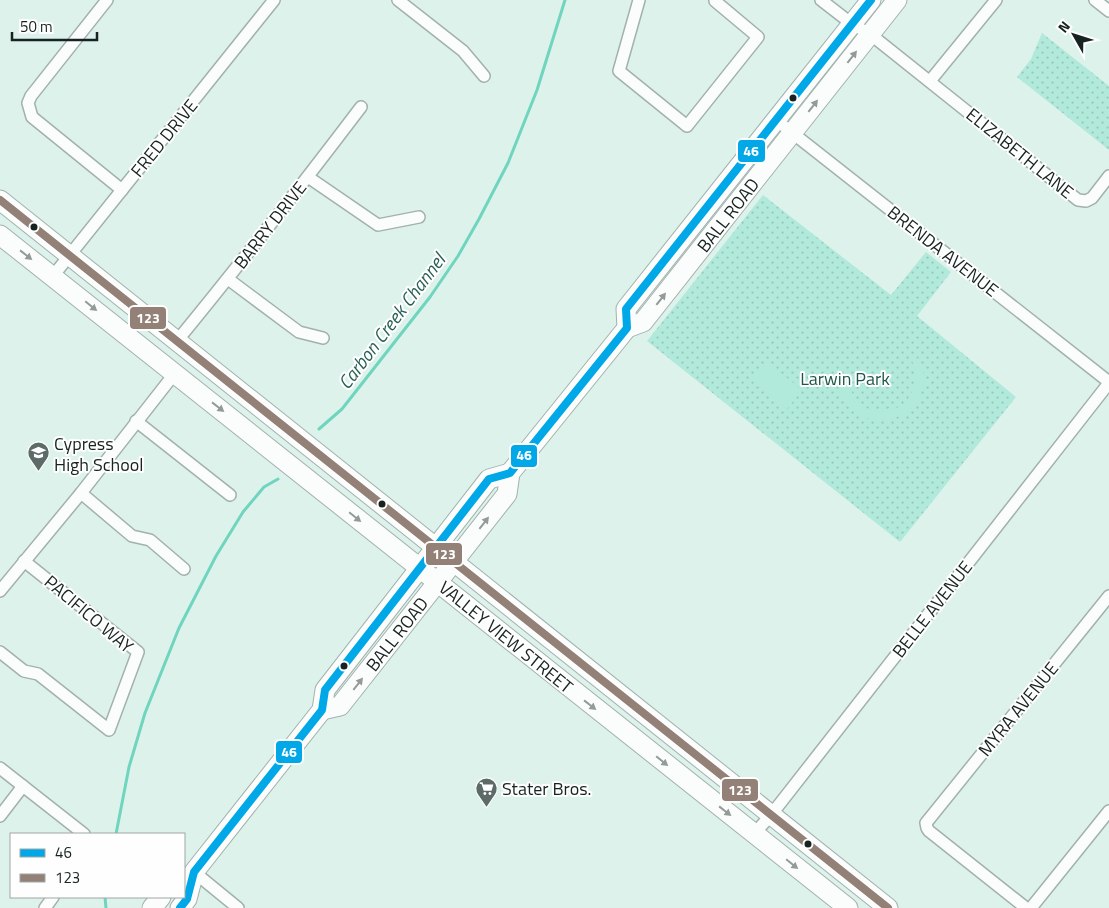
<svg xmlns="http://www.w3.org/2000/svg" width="1109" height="908" font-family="'Titillium Web',sans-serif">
<defs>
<pattern id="grass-dots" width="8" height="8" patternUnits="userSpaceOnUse" patternTransform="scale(1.25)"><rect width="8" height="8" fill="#b1e9da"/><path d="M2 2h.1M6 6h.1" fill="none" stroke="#98c8bb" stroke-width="1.8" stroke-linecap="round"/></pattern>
</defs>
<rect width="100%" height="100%" fill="#def2ec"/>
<g fill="url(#grass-dots)">
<polygon points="1042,33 1109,86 1109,150 1017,77 1031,59"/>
<polygon points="763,195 891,295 926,252 951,272 917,316 1016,397 900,542 647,341"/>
</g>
<g fill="#b1e9da">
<path d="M 915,358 L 919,359 C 923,364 923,371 924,377 C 925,429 847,437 838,384 L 846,375 L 848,377 C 853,433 932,416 912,360 Z"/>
<polygon points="767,362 802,390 787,409 752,381"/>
</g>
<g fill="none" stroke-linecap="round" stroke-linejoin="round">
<g stroke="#6fd5be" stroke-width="3">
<polyline points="319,429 342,409 430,297 458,256 479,219 508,163 537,90 565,0"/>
<polyline points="116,834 129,767 145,713 179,628 216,556 243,512 264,487 278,479"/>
<polyline points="105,897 106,908"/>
</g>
<defs>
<g id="minor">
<polyline points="107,0 31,96 28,103 32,117 122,190"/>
<polyline points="398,0 463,51 484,76"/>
<polyline points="639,0 619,71 687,126 758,37 715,1"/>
<polyline points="821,0 852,24 870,34 1078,200 1086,201 1092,198 1109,176"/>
<polyline points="1095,0 1109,11"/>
<polyline points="930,81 996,0"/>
<polyline points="776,120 1109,382"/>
<polyline points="308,177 378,225 419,217"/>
<polyline points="53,276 274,0"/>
<polyline points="228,279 299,332 323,338"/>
<path d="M 177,341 C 240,264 301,186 361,107"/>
<polyline points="136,421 230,495"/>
<polyline points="81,493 132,536 150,540 184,569"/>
<polyline points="0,591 81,493 175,373"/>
<polyline points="0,652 24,671 38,674 109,730 138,652 24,561"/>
<polyline points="0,768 84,834"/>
<polyline points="0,816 23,786"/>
<polyline points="754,834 771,815 1109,383"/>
<polyline points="194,872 238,908"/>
<polyline points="45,908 53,897"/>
<polyline points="1026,908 929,831 927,828 926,823 1109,596"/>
<polyline points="1031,908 1109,811"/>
</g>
<g id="primary">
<polyline points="0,200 888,908"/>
<polyline points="0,235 848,908"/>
<polyline points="627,328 626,309 871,0"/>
<polyline points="322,710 340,706 507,494 510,473 627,328 643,322 897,0"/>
<polyline points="152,908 161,897"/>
<polyline points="180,908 187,899 194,872 322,710 325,690 489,479 510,473"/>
</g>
</defs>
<use href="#minor" stroke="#a2b1ad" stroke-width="14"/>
<use href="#primary" stroke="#a2b1ad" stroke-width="21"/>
<use href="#minor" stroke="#fafdfc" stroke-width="11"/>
<use href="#primary" stroke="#fafdfc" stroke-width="19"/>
<defs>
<polyline id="bus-1" points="180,908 187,899 194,872 322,710 325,690 489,479 510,473 627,328 626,309 871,0"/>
<polyline id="bus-2" points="0,200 888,908"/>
</defs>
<use href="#bus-1" stroke="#fefefe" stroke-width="11"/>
<use href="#bus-2" stroke="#fefefe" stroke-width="11"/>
<use href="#bus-1" stroke="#01a8e8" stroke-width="8"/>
<use href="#bus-2" stroke="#938177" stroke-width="8"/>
</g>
<defs><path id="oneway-solid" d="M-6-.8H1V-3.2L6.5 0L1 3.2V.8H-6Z" transform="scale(1.25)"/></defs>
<g fill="#939b99">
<use href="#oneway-solid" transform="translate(852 57) rotate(-52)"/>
<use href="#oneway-solid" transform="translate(813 106) rotate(-52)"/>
<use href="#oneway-solid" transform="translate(26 255) rotate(38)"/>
<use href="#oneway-solid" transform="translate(661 299) rotate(-52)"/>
<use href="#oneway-solid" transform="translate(91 306) rotate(39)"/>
<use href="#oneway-solid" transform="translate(218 407) rotate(38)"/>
<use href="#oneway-solid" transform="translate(355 517) rotate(39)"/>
<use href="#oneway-solid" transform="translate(484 523) rotate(-52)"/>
<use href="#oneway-solid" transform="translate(358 684) rotate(-52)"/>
<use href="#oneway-solid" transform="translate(590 705) rotate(38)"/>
<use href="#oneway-solid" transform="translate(662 761) rotate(39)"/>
<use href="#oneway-solid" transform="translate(725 811) rotate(38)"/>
<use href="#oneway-solid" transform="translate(792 864) rotate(39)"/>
</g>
<defs>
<symbol id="school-pin" viewBox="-11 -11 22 30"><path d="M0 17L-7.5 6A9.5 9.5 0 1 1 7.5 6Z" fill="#5c6b67" stroke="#fefefe"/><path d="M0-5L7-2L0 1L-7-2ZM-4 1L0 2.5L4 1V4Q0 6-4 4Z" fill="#fff"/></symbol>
<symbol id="supermarket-pin" viewBox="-11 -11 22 30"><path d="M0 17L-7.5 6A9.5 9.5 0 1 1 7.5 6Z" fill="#5c6b67" stroke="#fefefe"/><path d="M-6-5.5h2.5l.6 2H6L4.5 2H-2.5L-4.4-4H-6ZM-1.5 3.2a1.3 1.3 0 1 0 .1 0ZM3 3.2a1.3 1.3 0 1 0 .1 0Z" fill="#fff"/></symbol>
</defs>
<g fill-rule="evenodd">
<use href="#school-pin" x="26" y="440" width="25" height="34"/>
<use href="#supermarket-pin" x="474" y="776" width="25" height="34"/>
</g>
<g fill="#162320" stroke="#fefefe" stroke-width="2">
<circle cx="793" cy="98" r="4.5"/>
<circle cx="34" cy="227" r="4.5"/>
<circle cx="382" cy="504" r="4.5"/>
<circle cx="344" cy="666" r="4.5"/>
<circle cx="808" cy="844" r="4.5"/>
</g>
<g text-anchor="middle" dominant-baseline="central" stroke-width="4" stroke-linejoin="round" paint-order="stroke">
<g font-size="18" fill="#162320" stroke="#fefefe">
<text transform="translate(164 138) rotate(-51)">FRED DRIVE</text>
<text transform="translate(1020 153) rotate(39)">ELIZABETH LANE</text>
<text transform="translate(728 215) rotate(-52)">BALL ROAD</text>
<text transform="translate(270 225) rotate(-52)">BARRY DRIVE</text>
<text transform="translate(943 251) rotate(38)">BRENDA AVENUE</text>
<text transform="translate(932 609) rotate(-52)">BELLE AVENUE</text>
<text transform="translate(89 614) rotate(40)">PACIFICO WAY</text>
<text transform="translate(397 634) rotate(-52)">BALL ROAD</text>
<text transform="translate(506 637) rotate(39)">VALLEY VIEW STREET</text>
<text transform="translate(1018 709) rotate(-51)">MYRA AVENUE</text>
</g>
<g font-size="18" fill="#1f5649" stroke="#fefefe">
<text x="845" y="378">Larwin Park</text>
</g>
<g font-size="18" fill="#162320" stroke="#fefefe" text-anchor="start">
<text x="54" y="443">Cypress<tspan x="54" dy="21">High School</tspan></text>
<text x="502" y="788">Stater Bros.</text>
</g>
<g font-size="19" font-style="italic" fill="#296053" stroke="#fefefe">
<text transform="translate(391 321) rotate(-53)">Carbon Creek Channel</text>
</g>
</g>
<g stroke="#fefefe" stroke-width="2">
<rect x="737" y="139" width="29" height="24" rx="5" fill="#01a8e8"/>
<rect x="129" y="306" width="38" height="24" rx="5" fill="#938177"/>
<rect x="510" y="444" width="28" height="24" rx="5" fill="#01a8e8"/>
<rect x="425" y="542" width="38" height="24" rx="5" fill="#938177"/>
<rect x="275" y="740" width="28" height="24" rx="5" fill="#01a8e8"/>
<rect x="721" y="778" width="38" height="24" rx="5" fill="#938177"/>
</g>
<g font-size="14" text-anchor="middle" font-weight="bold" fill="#fff">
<text x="751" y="156">46</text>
<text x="148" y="323">123</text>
<text x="524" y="460">46</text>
<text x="444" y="559">123</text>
<text x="289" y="757">46</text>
<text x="740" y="795">123</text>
</g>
<rect x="10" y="833" width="175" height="65" fill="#fefefe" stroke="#a1a6a5"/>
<rect x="20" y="849" width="25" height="8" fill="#01a8e8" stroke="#a1a6a5"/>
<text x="55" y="858" font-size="15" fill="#162320">46</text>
<rect x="20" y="874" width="25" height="8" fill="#938177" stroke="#a1a6a5"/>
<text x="55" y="883" font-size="15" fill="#162320">123</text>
<g transform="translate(1074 35) rotate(309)" stroke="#fefefe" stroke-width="4" paint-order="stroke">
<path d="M0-4L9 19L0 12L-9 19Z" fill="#162320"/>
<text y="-8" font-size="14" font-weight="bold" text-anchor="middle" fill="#162320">N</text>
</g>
<path d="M12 32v8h85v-8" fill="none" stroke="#162320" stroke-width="2.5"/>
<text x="20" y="32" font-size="15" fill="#162320" stroke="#fefefe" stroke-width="4" paint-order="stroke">50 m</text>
</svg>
